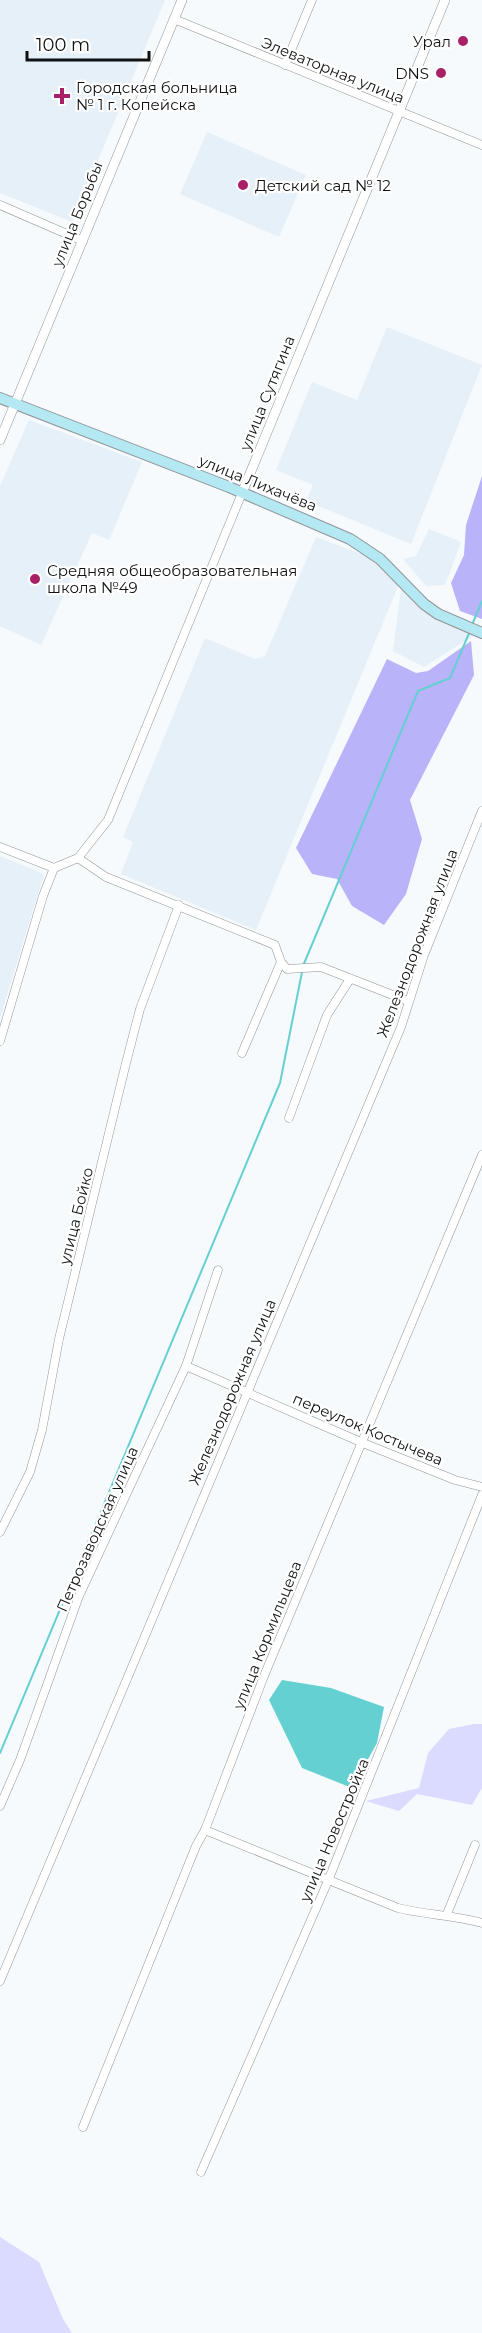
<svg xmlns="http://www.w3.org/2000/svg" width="482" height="2333" font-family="Montserrat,sans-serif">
<rect width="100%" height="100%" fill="#f7fafd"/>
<g fill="#e6f0f8">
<polygon points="0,0 165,0 72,222 0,193"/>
<polygon points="207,132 306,175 279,237 180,194"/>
<polygon points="387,327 482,365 411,544 306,501 313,485 276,470 312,382 357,400"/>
<polygon points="29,420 142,462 109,540 92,533 41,645 0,626 0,486"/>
<polygon points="429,529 461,542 445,585 426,586 403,559 416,556"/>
<polygon points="316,537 367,556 399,584 256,930 121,874 133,842 123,837 205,638 255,659 265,656"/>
<polygon points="401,589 428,611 476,634 424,667 393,651"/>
<polygon points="0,856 44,874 0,1018"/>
</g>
<g fill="#dbdaff">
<polygon points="474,1724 482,1724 482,1788 472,1805 417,1794 399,1811 366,1801 419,1788 428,1753 449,1729"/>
<polygon points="0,2237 39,2262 63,2319 72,2333 0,2333"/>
</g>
<g fill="#b9b3f9">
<polygon points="482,476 482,619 460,611 451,583 464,555 466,525"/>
<polygon points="471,641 474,675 410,800 422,839 406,894 384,925 352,906 337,879 312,874 296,848 387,659 416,673 428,671"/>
</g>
<polygon fill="#65d0d1" points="282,1680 331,1688 384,1707 377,1743 352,1788 302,1768 269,1700"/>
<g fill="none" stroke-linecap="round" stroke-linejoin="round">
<g stroke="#65d0d1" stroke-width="2">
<polyline points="472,625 482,601"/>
<polyline points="303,966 418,691 450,678 470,631"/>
<polyline points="0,1753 280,1083 302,972"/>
</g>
<defs>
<g id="minor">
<polyline points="174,19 482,145"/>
<polyline points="285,65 312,0"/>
<polyline points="0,205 83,241"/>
<polyline points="0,847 54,868 78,858 106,877 275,945 281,962 287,969 321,967 408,1001"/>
<polyline points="78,858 108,820 242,493"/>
<polyline points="0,1041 43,896 54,868"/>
<polyline points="242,1053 281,962"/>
<polyline points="289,1118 327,1015 350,979"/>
<polyline points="186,1366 363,1443 455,1480 482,1487"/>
<polyline points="0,1532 30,1472 42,1430 59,1339 126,1063 140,1009 179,905"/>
<polyline points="0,1806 20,1760 79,1596 186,1366 218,1270"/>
<path d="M 205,1830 L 398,1908 C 426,1915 454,1915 482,1923"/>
<polyline points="447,1914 475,1845"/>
<polyline points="0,1981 401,1027 424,955 482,811"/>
<polyline points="83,2127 196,1846 205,1830 264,1676 482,1155"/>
<polyline points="201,2172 328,1881 482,1495"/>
</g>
<g id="tertiary">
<polyline points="0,440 182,0"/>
<polyline points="242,493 445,0"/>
</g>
<polyline id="secondary" points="0,398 229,487 350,539 380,559 424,604 438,614 482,633"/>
</defs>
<use href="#minor" stroke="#919496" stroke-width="9"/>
<use href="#tertiary" stroke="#919496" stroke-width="10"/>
<use href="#secondary" stroke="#919496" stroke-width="12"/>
<use href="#minor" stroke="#fff" stroke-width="8"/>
<use href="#tertiary" stroke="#fff" stroke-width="9"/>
<use href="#secondary" stroke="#b4e8f3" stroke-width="10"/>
</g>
<g fill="#a92066" stroke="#fff" stroke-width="2">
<circle cx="463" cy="41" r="6"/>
<circle cx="441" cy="73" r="6"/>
<path d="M59 87h6v6h6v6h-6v6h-6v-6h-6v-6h6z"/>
<circle cx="243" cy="185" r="6"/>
<circle cx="35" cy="579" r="6"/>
</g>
<g text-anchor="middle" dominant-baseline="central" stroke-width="4.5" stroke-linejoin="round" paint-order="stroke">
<g font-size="15" fill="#101112" stroke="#fff" text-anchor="start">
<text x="451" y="41" text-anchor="end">Урал</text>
<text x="429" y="73" text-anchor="end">DNS</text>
<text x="76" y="87">Городская больница<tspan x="76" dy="17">№ 1 г. Копейска</tspan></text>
<text x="255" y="185">Детский сад № 12</text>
<text x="47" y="570">Средняя общеобразовательная<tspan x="47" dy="17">школа №49</tspan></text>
</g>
<g font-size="15" fill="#101112" stroke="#fff">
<text transform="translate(333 70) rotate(22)">Элеваторная улица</text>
<text transform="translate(77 214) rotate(-68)">улица Борьбы</text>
<text transform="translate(267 393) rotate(-68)">улица Сутягина</text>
<text transform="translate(258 483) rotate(22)">улица Лихачёва</text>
<text transform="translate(417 943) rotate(-69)">Железнодорожная улица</text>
<text transform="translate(76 1216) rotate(-76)">улица Бойко</text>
<text transform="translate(232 1392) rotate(-67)">Железнодорожная улица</text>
<text transform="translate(368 1429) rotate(23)">переулок Костычева</text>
<text transform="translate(97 1529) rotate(-66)">Петрозаводская улица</text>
<text transform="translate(267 1635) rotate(-68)">улица Кормильцева</text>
<text transform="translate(334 1830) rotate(-67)">улица Новостройка</text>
</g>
</g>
<path d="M27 51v9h122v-9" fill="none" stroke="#101112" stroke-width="3"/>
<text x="36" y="51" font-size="18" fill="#101112" stroke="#ffffff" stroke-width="4.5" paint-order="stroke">100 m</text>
</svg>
